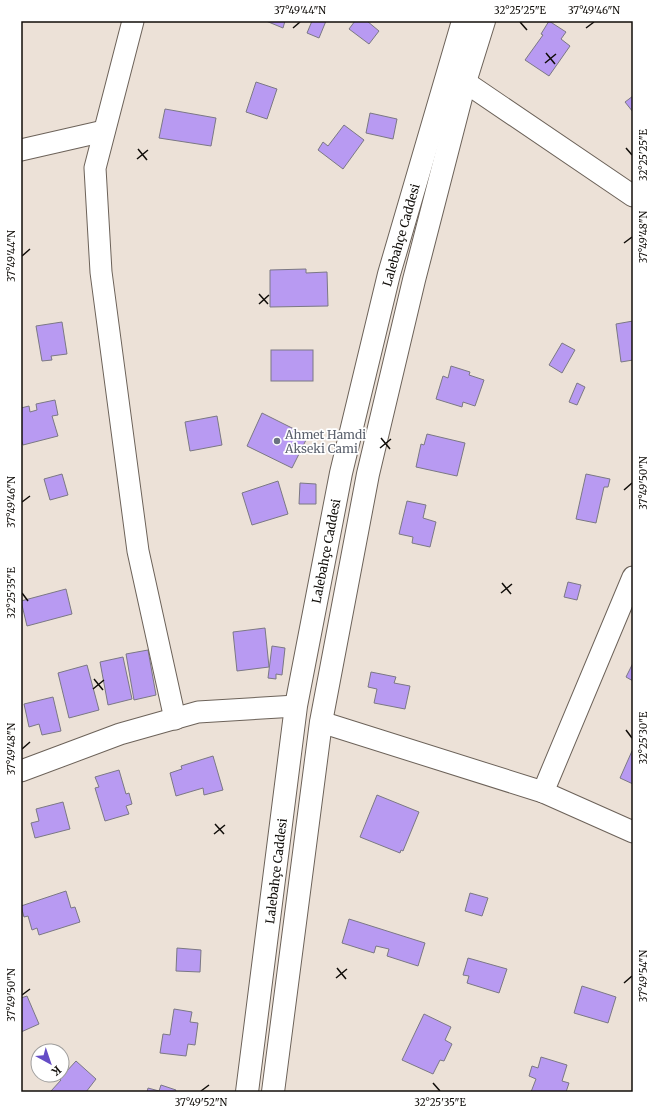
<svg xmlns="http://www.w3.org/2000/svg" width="654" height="1113" font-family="Merriweather,serif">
<rect width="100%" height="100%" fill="#ece1d7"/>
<g fill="#b89af2" stroke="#7b7884">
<polygon points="266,21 285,21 283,28"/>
<polygon points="312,21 326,21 319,38 307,33"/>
<polygon points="355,21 367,21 379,31 369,44 349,29"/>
<polygon points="549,21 566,32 561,39 570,46 549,76 525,60 543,35 541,34"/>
<polygon points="256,82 277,89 267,119 246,112"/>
<polygon points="633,96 633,112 625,102"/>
<polygon points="165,109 216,118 211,146 159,138"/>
<polygon points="370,113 397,119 393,139 366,133"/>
<polygon points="344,125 364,140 343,169 318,150 323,142 328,146"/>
<polygon points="306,269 306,273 327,272 328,306 270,307 270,270"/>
<polygon points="633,321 633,360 621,362 616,324"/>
<polygon points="62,322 67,354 51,356 52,360 42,361 36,326"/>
<polygon points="562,343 575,350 562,373 549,365"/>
<rect x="271" y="350" width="42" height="31"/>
<polygon points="451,366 470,372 469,375 484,380 475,406 463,402 462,407 436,399 443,376 448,378"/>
<polygon points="577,383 585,387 577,405 569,402"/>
<polygon points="55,400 58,415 52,416 58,436 23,445 21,438 21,408 29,406 30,412 37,410 36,404"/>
<polygon points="262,413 308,436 292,468 247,446"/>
<polygon points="217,416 222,445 190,451 185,422"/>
<polygon points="427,434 465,443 457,476 416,467 421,444 424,445"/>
<polygon points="62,474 68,495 50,500 44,479"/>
<polygon points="586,474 610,479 608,487 604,487 596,523 576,519"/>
<polygon points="278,481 288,514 252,525 242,493"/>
<polygon points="300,483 316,484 316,504 299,504"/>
<polygon points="407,501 426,505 423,518 436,522 430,547 412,543 413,537 399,534"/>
<polygon points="568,582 581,585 577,600 564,597"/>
<polygon points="66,589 72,614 27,626 21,601"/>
<polygon points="265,628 269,667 237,671 233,632"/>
<polygon points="272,646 285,648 282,675 276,674 276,679 268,678"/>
<polygon points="148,650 156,695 134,700 126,654"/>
<polygon points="123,657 132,699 108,705 100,662"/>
<polygon points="633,663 633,681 626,677"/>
<polygon points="87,665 99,710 69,718 58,673"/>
<polygon points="371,672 396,677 394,683 410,686 405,709 374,703 377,689 368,687"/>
<polygon points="53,697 61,731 42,735 39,724 29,727 24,704"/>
<polygon points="632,751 633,752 633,784 620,778"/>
<polygon points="213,756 223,790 204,795 203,788 176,796 170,773 182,769 181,766"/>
<polygon points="119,770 126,794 129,793 132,804 126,806 129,814 105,821 95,788 99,787 95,777"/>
<polygon points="377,795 419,812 403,851 401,850 400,853 360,837"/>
<polygon points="63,802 70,829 35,838 31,823 39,821 36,809"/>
<polygon points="66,891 71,908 75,907 80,922 39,935 37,928 32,930 28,916 24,917 21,906"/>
<polygon points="470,893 488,898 482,916 465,911"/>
<polygon points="349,919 425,943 418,966 387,956 389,949 376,946 374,953 342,943"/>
<polygon points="177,948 201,950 200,972 176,971"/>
<polygon points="468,958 507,969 499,993 467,983 469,976 463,975"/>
<polygon points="582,986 616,997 608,1023 574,1013"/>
<polygon points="27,996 39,1024 21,1032 21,998"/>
<polygon points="174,1009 192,1012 190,1022 198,1023 195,1045 188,1044 186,1056 160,1053 163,1034 170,1035"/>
<polygon points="424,1014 451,1027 445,1040 452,1044 444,1061 440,1060 433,1074 402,1060"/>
<polygon points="541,1057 567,1065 562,1081 569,1083 566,1092 531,1092 536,1079 529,1076 532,1066 538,1068"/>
<polygon points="76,1061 96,1079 86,1092 52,1092 51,1091 61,1080 55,1075 62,1075 62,1071 65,1073"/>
<polygon points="161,1085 176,1090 175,1092 147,1092 148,1088 159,1091"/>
</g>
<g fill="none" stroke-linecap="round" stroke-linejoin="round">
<defs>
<g id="minor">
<polyline points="133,21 95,168 101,272 138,551 175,719"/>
<polyline points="465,82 633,196"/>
<polyline points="21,150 104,131"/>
<polyline points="321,722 543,792 633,832"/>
<polyline points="21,771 120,734 198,712 296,706"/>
<polyline points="543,792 633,577"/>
</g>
<g id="tertiary">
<polyline points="247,1092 296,706 341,473 389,274 463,21"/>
<polyline points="273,1092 321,722 368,474 414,280 465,82 484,21"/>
</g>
</defs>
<use href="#minor" stroke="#6c6259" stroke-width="23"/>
<use href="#tertiary" stroke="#6c6259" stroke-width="24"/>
<use href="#minor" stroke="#fff" stroke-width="21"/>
<use href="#tertiary" stroke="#fff" stroke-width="22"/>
</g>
<path fill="none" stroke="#100d09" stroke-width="1.5" d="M 520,22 L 527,30M 293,28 L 300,22M 586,28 L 594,22M 546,53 L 555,64M 545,63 L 556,54M 626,148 L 632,155M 138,149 L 147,160M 137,159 L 148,150M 624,243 L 632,237M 22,256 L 30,249M 259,294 L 268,304M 259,304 L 269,295M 381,438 L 390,449M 380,448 L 391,439M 624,490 L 632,483M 22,502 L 30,496M 502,583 L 511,594M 22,593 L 28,601M 501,593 L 512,584M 94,679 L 103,690M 93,689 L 104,680M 626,730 L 632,738M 22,749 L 30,742M 215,824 L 224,834M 214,834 L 225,825M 337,968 L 346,979M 336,978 L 347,969M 624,983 L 632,976M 22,995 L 30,989M 433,1083 L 440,1091M 201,1091 L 209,1085"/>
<circle fill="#6b7280" stroke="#fff" stroke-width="1.5" cx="277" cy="441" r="4"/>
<g text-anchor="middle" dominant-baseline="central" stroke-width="3.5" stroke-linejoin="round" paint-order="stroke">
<g font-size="12" fill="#100d09" stroke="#fff">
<text transform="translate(401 235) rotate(-74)">Lalebahçe Caddesi</text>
<text transform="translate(326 551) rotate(-79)">Lalebahçe Caddesi</text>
<text transform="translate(276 871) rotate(-83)">Lalebahçe Caddesi</text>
</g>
<g font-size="12" fill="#5b616d" stroke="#fff" text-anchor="start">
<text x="285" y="434">Ahmet Hamdi<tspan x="285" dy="14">Akseki Cami</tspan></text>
</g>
</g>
<rect width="654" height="1113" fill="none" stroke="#ffffff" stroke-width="44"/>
<g transform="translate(50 1063) rotate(140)"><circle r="19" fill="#ffffff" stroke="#9f9e9d"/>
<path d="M0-3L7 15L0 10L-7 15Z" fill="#654dc6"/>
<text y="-6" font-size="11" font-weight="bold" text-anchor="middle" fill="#100d09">K</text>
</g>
<rect x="22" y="22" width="610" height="1069" fill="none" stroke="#100d09" stroke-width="1.5"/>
<g font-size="10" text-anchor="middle" fill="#100d09">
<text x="300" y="14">37°49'44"N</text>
<text x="520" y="14">32°25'25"E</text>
<text x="594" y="14">37°49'46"N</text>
<text transform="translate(643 155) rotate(-90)" y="4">32°25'25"E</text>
<text transform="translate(643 237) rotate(-90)" y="4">37°49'48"N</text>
<text transform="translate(11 256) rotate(-90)" y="4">37°49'44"N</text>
<text transform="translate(643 483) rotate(-90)" y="4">37°49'50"N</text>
<text transform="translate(11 502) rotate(-90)" y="4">37°49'46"N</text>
<text transform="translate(11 593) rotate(-90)" y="4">32°25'35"E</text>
<text transform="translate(643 738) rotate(-90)" y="4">32°25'30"E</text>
<text transform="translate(11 749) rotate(-90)" y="4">37°49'48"N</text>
<text transform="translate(643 976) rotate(-90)" y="4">37°49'54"N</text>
<text transform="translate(11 995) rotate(-90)" y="4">37°49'50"N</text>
<text x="201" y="1106">37°49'52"N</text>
<text x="440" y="1106">32°25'35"E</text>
</g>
</svg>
